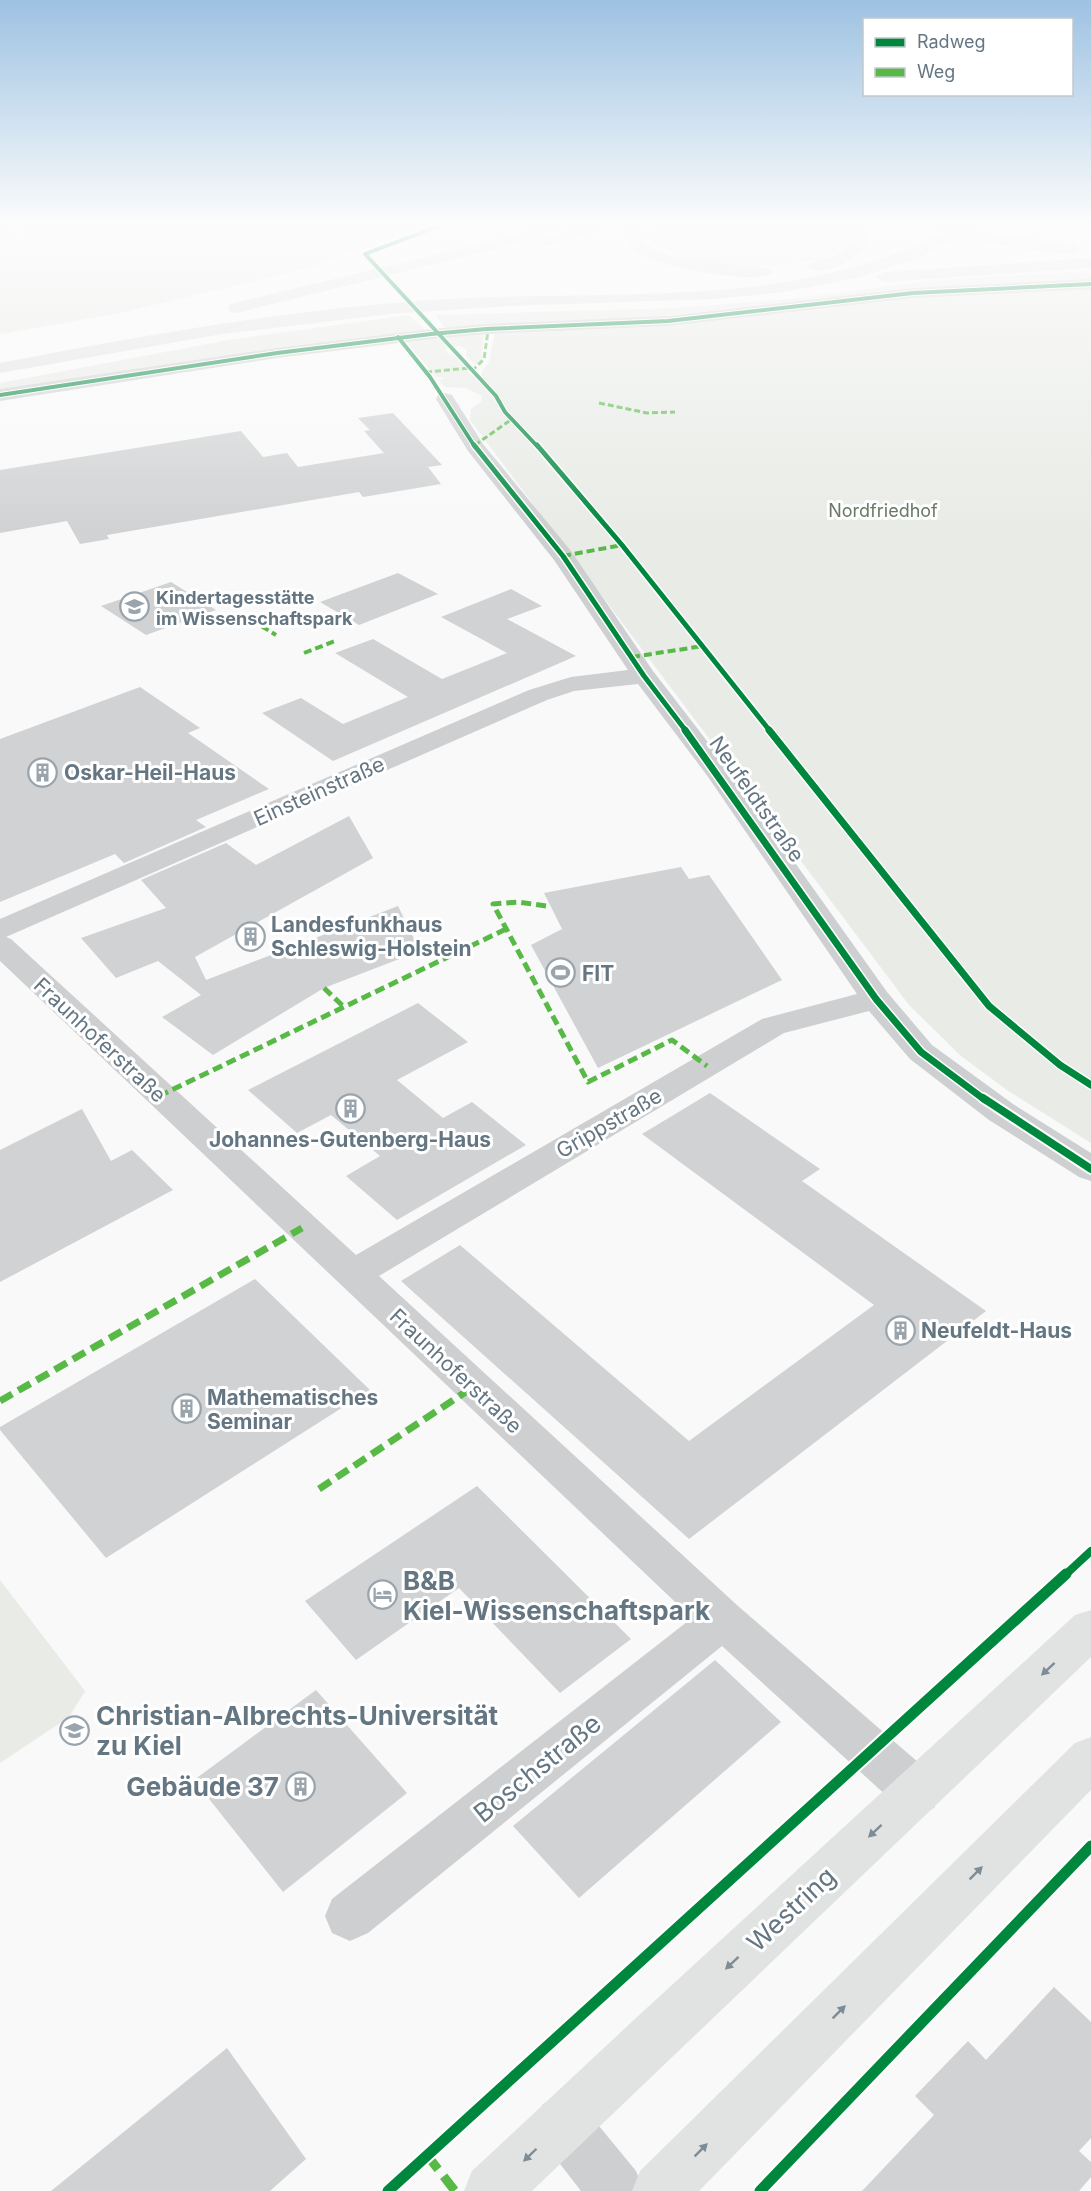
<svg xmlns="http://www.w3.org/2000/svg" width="1091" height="2191" font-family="Inter,sans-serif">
<rect width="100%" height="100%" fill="#f9f9f9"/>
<g fill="#e8ebe6">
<polygon points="0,226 10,226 19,250 27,226 429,226 354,248 316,266 116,314 0,334"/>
<path d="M 654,226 L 847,226 L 852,232 C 850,235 848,242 846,244 C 822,272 715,269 683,257 C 673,253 663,247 653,243 Z"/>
<polygon points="1091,271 1091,1143 1007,1090 961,1056 909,1005 470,420 471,409 481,402 482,396 466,388 445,387 438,380 446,378 436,377 404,339 484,333 481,360 476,366 466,355 467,350 460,346 446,348 447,353 455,356 472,376 482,375 482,371 489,362 495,331 628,327 928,288 622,320 446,329 435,315 675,308 791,299 935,280"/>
<polygon points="408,315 427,331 0,392 0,383 234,339"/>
<polygon points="0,1580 85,1691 69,1717 0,1763"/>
</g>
<g fill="#d0d2d3">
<polygon points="393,413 442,465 428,467 441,484 363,497 359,492 107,535 109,539 80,544 67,521 0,533 0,470 241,431 263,457 287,453 298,467 384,453 364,431 370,430 358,418"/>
<polygon points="398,573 438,594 359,625 320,602"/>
<polygon points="171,582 216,610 146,635 101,606"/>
<polygon points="511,589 542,606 507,619 576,656 333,761 262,713 301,698 343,724 408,697 335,653 373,639 442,679 507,653 441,617"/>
<polygon points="140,687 200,728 188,733 269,789 196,820 206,827 124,863 115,854 0,902 0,739"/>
<polygon points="349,816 373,858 195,957 206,980 398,906 420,951 324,988 213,1055 162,1017 201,995 158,961 116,978 81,938 166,908 141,880 226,843 256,865"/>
<polygon points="681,867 689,879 709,875 782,980 598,1068 531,945 562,929 544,893"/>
<polygon points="418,1003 468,1042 397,1080 443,1118 472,1102 526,1145 397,1220 346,1176 380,1156 331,1115 297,1133 248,1090"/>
<polygon points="710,1093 820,1169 802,1181 986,1311 689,1539 401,1281 460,1245 689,1441 874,1305 642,1134"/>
<polygon points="82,1109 111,1161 132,1150 173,1190 0,1282 0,1150"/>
<polygon points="255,1279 370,1390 106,1558 0,1430 0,1427"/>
<polygon points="477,1486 631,1639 560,1693 459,1588 356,1660 305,1601"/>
<polygon points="715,1660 781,1722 579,1898 513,1826"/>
<polygon points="316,1690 407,1793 283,1892 194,1780"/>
<polygon points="1054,1987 1091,2022 1091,2138 1079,2151 1091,2162 1091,2177 1079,2191 862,2191 934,2115 915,2096 968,2041 986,2060"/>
<polygon points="227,2048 306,2159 270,2191 51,2191"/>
</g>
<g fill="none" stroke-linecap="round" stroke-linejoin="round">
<g fill="#cecfd0" fill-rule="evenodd">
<polygon points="1091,279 1091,289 913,298 668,326 486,334 431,339 277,358 0,401 0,389 277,348 431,329 486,324 668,316 913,288"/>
<path d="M 445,393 L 452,395 L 483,444 L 571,551 L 653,671 L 724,763 L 887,992 L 932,1045 L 1013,1104 L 1091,1153 L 1091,1181 L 1079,1177 L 989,1120 L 910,1059 L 869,1011 L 784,1033 L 379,1276 L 738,1606 L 934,1776 L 941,1792 L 934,1808 L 917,1814 L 900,1808 L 722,1646 L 368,1933 L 350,1941 L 332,1933 L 325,1916 L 332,1899 L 692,1618 L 0,961 L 0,919 L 529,690 L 571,677 L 628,670 L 554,560 L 468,451 L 436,399 L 438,395 ZM 638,684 L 706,774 L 857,994 L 762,1019 L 356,1255 L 11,939 L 6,937 L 547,700 L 574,691 Z"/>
<polygon points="562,2096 581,2104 636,2171 644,2191 581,2191 543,2142 535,2123 543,2104"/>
</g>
<g fill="#e1e2e2" fill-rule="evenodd">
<polygon points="1091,1610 1091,1657 532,2191 464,2191 472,2171 637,2017 1075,1615"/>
<polygon points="1091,1737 1091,1790 699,2191 632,2191 640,2171 1075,1743"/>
</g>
<g fill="#e1e2e2" fill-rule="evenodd">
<polygon points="542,226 565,226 562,229 499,248 236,313 230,312 228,308 230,304 488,242"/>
<polygon points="583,226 606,226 603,229 535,250 527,245 529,242"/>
<path d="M 628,226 L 642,226 L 641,239 C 671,272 763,259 773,272 C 761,287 654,265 637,254 C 633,250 628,244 625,239 Z"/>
<path d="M 849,226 L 863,226 L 869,237 C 861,258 833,275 810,269 L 808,266 L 810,263 C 827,258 846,255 853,237 Z"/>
<path d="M 940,226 L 975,226 L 972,230 L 1074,245 L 1082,250 L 1074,255 L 1011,247 L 959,236 L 918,258 L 856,278 L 784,292 L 715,299 L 509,306 L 390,314 L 222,334 L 0,373 L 0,363 C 148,334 297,308 447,299 C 612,289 791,310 942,233 L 937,229 Z"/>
<polygon points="1091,258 1091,268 884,282 876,277 884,272"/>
</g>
<g stroke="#58b947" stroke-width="3" stroke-dasharray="6 3" stroke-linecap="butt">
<polyline points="472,371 484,359 488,331 486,329"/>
<polyline points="426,372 470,368"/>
<polyline points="599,403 647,413 675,412"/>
<polyline points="475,445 512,419"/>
</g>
<g stroke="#58b947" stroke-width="4" stroke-dasharray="8 4" stroke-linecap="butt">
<polyline points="563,556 622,545"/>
<polyline points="241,618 245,616 276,635"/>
<polyline points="304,653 335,641"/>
<polyline points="632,657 703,646"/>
</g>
<g stroke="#58b947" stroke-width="5" stroke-dasharray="10 5" stroke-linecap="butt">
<polyline points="546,906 518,902 493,904 588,1082 672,1040 707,1066"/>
<polyline points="324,988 343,1006"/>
<polyline points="159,1096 506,929"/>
</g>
<g stroke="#58b947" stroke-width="7" stroke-dasharray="14 7" stroke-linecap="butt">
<polyline points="0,1401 302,1228"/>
<polyline points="319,1489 473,1387"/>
</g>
<polyline stroke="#58b947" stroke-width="9" stroke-dasharray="18 9" stroke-linecap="butt" points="427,2155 455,2191"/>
<defs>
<g id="cycleway-far4">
<polyline points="439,226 365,254 496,396 505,412 538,447"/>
<polyline points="398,337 430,377 475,447"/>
<polyline points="0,395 277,353 431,334 486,329 668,321 913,293 1091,284"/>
</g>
<g id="cycleway-far3">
<polyline points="474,445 563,556 644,676 686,731"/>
<polyline points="537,445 622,545 770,731"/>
</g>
<g id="cycleway-far2">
<polyline points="685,730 876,999 921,1052 985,1100"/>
<polyline points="769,730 989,1006 1060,1065 1091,1085"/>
</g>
<g id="cycleway-far1">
<polyline points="983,1098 1091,1169"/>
<polyline points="1064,1576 1091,1551"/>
</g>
<g id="cycleway">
<polyline points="388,2191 1066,1574"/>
<polyline points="760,2191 1091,1846"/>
</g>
</defs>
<use href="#cycleway-far4" stroke="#fff" stroke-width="6"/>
<use href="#cycleway-far3" stroke="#fff" stroke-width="8"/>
<use href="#cycleway-far2" stroke="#fff" stroke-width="10"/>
<use href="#cycleway-far1" stroke="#fff" stroke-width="12"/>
<use href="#cycleway" stroke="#fff" stroke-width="15"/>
<use href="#cycleway-far4" stroke="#00873e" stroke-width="4"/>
<use href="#cycleway-far3" stroke="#00873e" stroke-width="5"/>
<use href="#cycleway-far2" stroke="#00873e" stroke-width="7"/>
<use href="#cycleway-far1" stroke="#00873e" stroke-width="8"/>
<use href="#cycleway" stroke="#00873e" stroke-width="11"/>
</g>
<defs><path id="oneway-solid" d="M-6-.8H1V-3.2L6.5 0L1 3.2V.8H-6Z" transform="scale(1.5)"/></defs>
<g fill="#7e8c96">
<use href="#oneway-solid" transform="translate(1048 1669) rotate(137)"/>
<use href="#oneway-solid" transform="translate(875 1831) rotate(137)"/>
<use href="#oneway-solid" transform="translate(976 1873) rotate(-45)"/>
<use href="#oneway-solid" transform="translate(732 1963) rotate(137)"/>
<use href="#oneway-solid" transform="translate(839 2012) rotate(-45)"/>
<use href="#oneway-solid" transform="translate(701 2150) rotate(-45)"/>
<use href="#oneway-solid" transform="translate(530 2155) rotate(136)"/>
</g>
<linearGradient id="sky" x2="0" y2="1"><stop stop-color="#9dc2e2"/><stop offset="0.42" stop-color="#fcfcfc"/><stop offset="1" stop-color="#fcfcfc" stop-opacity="0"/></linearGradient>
<rect width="1091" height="532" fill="url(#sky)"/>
<defs>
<symbol id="school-ring" viewBox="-11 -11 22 22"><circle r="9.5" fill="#fff" stroke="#99a4ac" stroke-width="1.5"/><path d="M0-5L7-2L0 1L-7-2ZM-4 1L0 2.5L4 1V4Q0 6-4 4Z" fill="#99a4ac"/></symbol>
<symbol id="building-ring" viewBox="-11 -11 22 22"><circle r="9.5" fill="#fff" stroke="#99a4ac" stroke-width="1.5"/><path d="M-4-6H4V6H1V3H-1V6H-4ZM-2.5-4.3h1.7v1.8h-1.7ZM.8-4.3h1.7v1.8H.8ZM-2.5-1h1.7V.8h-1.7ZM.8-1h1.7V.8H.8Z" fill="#99a4ac"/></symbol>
<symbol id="stadium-ring" viewBox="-11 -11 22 22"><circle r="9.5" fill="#fff" stroke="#99a4ac" stroke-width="1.5"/><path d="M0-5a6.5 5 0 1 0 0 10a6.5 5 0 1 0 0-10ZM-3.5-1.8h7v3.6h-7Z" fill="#99a4ac"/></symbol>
<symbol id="hotel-ring" viewBox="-11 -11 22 22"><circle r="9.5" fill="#fff" stroke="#99a4ac" stroke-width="1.5"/><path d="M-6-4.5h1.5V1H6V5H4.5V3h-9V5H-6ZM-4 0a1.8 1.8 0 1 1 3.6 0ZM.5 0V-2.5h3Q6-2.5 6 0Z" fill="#99a4ac"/></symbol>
<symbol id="university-ring" viewBox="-11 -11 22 22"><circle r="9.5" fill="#fff" stroke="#99a4ac" stroke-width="1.5"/><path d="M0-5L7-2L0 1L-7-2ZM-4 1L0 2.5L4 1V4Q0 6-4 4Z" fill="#99a4ac"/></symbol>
</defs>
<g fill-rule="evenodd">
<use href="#school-ring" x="118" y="590" width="33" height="33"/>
<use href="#building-ring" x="26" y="756" width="33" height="33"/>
<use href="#building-ring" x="234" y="920" width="33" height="33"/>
<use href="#stadium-ring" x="544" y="956" width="33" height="33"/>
<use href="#building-ring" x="334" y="1092" width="33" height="33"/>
<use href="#building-ring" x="884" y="1314" width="33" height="33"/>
<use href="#building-ring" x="170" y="1392" width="33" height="33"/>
<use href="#hotel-ring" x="366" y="1578" width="33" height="33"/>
<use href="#university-ring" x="58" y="1714" width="33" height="33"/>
<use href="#building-ring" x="284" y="1770" width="33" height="33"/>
</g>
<g text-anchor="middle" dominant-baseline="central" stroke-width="6" stroke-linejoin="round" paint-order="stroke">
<g font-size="18" fill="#687a64" stroke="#fff">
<text x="883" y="510">Nordfriedhof</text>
</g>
<g font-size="18" font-weight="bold" fill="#657683" stroke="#fff" text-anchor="start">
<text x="156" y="597">Kindertagesstätte<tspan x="156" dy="21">im Wissenschaftspark</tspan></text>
</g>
<g font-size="21" font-weight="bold" fill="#657683" stroke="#fff" text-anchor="start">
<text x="64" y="772">Oskar-Heil-Haus</text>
<text x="271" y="924">Landesfunkhaus<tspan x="271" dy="24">Schleswig-Holstein</tspan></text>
<text x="582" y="973">FIT</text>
<text x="350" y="1139" text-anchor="middle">Johannes-Gutenberg-Haus</text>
<text x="921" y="1330">Neufeldt-Haus</text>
<text x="207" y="1397">Mathematisches<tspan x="207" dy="24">Seminar</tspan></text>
</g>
<g font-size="21" fill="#657683" stroke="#fff">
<text transform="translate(319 791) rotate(-24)">Einsteinstraße</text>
<text transform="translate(757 799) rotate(55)">Neufeldtstraße</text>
<text transform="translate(100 1040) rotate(43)">Fraunhoferstraße</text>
<text transform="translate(609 1123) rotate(-30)">Grippstraße</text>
<text transform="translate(456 1371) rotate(43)">Fraunhoferstraße</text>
</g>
<g font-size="26" font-weight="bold" fill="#657683" stroke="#fff" text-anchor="start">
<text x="403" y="1580">B&amp;B<tspan x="403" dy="30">Kiel-Wissenschaftspark</tspan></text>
<text x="96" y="1715">Christian-Albrechts-Universität<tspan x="96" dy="30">zu Kiel</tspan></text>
<text x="279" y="1786" text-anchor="end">Gebäude 37</text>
</g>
<g font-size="26" fill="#657683" stroke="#fff">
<text transform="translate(537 1768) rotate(-39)">Boschstraße</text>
<text transform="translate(791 1909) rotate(-43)">Westring</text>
</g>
</g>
<rect x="863" y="18" width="210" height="78" fill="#ffffff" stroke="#c1c8cd" stroke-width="1.5"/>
<rect x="875" y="38" width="30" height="9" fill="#00873e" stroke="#c1c8cd" stroke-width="1.5"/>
<text x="917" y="48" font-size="18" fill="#657683">Radweg</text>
<rect x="875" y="68" width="30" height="9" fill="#58b947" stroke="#c1c8cd" stroke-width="1.5"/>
<text x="917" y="78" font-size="18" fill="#657683">Weg</text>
</svg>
